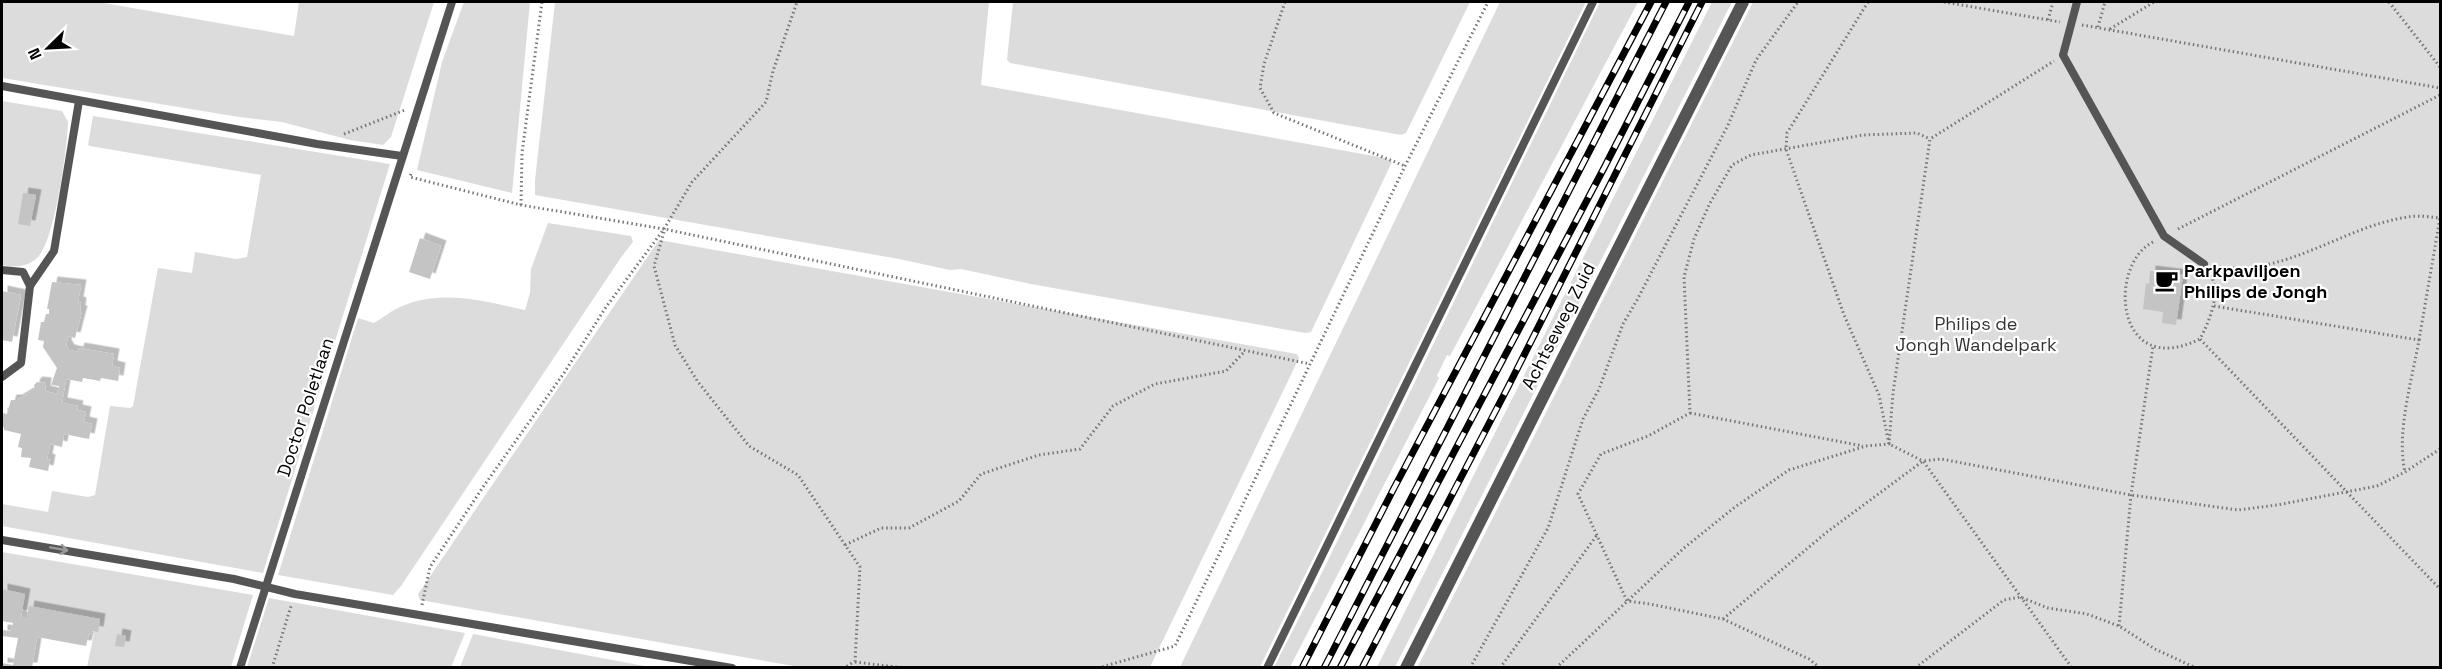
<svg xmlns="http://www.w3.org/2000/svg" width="2442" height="669" font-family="'Space Grotesk',sans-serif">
<defs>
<filter id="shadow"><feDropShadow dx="5.5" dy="-5.5" stdDeviation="0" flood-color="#0004"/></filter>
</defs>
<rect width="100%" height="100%" fill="#fff"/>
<g fill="#dcdcdc">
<polygon points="2,2 98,2 294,36 299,2 434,2 391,137 383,145 350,140 282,122 239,117 2,78"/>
<polygon points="464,2 530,2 512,193 417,170 442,62"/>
<polygon points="555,2 989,2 981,85 1385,158 1392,162 1311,332 1305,333 1031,284 961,269 950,270 899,259 535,195 535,180"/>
<polygon points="1013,2 1470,2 1406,133 1401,135 1010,63 1007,60"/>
<polygon points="1500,2 1586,2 1260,667 1180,667"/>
<polygon points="1600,2 1638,2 1450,356 1447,355 1437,376 1439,378 1290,667 1274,667 1313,591"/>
<polygon points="1712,2 1732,2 1395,667 1377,667"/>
<polygon points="1753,2 2440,2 2440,667 1417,668"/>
<path d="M 2,101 L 62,111 L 68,122 C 67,149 55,241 37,258 C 26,268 14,267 2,265 Z"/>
<polygon points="93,116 390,164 263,573 2,526 2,504 48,512 52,491 88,497 95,495 110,406 130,408 133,406 158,268 192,273 195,252 236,259 247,257 261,175 90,146 88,145"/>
<path d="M 548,223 L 631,236 L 633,242 L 622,256 L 401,586 L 393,595 L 278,575 L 358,318 L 374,323 C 383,318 392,310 402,306 C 443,289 484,301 525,310 L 530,293 L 531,269 Z"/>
<polygon points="659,240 1297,354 1299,358 1150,667 799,667 420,600 418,594"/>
<polygon points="2,552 253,595 231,667 87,667 96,624 21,609 22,597 2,593"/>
<polygon points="269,598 465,633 451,667 247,667"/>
<polygon points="473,634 650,667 460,667"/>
</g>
<g fill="#c4c4c4" filter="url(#shadow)">
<polygon points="23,193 36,195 30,226 18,224"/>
<polygon points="420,238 441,246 430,279 409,272"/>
<polygon points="2150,271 2183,275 2176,325 2162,323 2163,312 2143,309 2146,283 2149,284"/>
<polygon points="52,282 81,285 78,302 81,303 80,311 82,311 75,338 68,336 66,345 69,350 78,352 79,348 114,354 112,366 120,368 118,381 101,378 100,381 83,378 82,382 66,379 62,403 78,406 77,410 86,412 84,422 92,424 89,439 64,434 62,447 50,444 47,459 50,460 48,471 29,467 31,458 21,457 22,448 18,447 21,434 4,430 4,427 2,427 2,413 7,414 11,400 17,400 35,389 34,385 37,382 46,383 45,391 57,394 59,386 51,385 57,368 43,347 44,341 38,340 41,322 44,322 46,314 49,314 49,309 47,309"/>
<polygon points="2,291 21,295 12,342 2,340"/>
<polygon points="2,589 25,594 21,617 27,617 29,606 100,619 98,632 92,631 92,635 89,634 86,646 37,637 32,668 2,668 2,663 13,665 18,638 2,636 2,630 11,631 13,623 2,621"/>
<polygon points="117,634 126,636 124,647 115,646"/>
</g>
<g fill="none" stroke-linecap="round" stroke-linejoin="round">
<g stroke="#777" stroke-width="3" stroke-dasharray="1.5 3" stroke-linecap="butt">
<polyline points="1285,2 1264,64 1260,88 1274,113 1405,166"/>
<polyline points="1868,2 1787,133 1786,149 1844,315 1879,395 1889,444 1923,461 2072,668"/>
<polyline points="1944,2 2060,22"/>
<polyline points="2389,2 2440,67"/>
<polyline points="2048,20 2053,2"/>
<polyline points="2082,25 2440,88"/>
<polyline points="2098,27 2105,2"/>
<polyline points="2110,29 2154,2"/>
<polyline points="344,134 405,110"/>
<polyline points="411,174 410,177 521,205 664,229 1310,364"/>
<polyline points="521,205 522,153 542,2"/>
<polyline points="2178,229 2440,95"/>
<polyline points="664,232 654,266 675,345 698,382 749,446 798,475 860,567 855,661 844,668"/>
<path d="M 2153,242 C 2107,265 2115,381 2200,339"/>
<path d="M 2215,266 C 2283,279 2343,226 2408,217 C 2419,215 2430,217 2440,218"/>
<path d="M 2211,275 C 2221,294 2209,322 2200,339 L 2440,589"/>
<path d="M 2214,306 L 2419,340 C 2412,380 2396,433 2405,472"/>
<polyline points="2419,340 2440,218"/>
<polyline points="1690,413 1863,446"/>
<polyline points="845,545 881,528 909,528 959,501 981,474 1039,455 1080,449 1113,406 1155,384 1226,371 1245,351"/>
<polyline points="422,605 430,567 483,487 564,373 606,307 664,229 692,182 766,102 773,71 797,2"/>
<polyline points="1723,619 1827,532 1923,461 1941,459 2131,495 2238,510 2277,505 2377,486 2405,472 2440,449"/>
<polyline points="2119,626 2131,495 2153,346"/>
<polyline points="855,662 904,668"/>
<polyline points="272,668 291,606"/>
<polyline points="1098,668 1175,646 1405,166 1488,2"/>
<polyline points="1470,668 1548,528 1583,419 1599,389 1623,324 1637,300 1728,125 1756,60 1798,2"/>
<polyline points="1500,668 1597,535"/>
<polyline points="1556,668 1684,548 1735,507 1789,470 1866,446 1889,444 1893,393 1930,139 2054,61"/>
<polyline points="1820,668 1809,659 1723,619 1650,604 1627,601 1578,494 1601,454 1648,436 1690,413 1684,277 1694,239 1709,205 1732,165 1751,155 1863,135 1917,133 1930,139"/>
<polyline points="1915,668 2004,600 2020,597 2048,608 2087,614 2119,626 2155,649 2196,668"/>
</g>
<g stroke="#555" stroke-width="8">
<polyline points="2077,2 2063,55 2164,236 2204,264"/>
<polyline points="2,86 317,144 402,156"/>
<polyline points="2,270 23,272 30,286 54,251 79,101"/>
<polyline points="2,377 21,363 30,286"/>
<polyline points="2,540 234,579 295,594 732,668"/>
<polyline points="240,668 452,2"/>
<polyline points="1267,668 1593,2"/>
</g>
<polyline stroke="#555" stroke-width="12" points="1406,668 1743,2"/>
<defs>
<g id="rail">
<polyline points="1302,668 1393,490 1651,2"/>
<polyline points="1324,668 1666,2"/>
<polyline points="1340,668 1604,168 1689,2"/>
<polyline points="1362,668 1508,387 1702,2"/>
</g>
</defs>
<use href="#rail" stroke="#000" stroke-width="7"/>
<use href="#rail" stroke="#fff" stroke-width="4.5" stroke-dasharray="14" stroke-linecap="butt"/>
</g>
<defs><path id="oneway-shaft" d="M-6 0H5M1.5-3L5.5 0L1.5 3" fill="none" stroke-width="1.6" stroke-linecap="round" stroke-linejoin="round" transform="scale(1.5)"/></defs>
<use stroke="#999" href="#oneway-shaft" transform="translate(59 549) rotate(10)"/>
<defs>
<symbol id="cafe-bare" viewBox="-9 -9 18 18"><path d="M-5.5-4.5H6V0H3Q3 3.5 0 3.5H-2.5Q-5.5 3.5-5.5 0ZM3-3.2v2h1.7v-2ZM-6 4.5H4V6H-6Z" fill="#000" stroke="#fff" stroke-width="2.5" paint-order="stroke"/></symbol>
</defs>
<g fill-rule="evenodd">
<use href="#cafe-bare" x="2150" y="264" width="33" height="33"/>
</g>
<g text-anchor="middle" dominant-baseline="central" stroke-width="4.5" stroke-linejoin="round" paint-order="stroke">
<g font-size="18" font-weight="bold" fill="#000" stroke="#fff" text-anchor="start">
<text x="2184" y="270">Parkpaviljoen<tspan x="2184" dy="21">Philips de Jongh</tspan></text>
</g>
<g font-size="18" fill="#333" stroke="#fff">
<text x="1976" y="323">Philips de<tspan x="1976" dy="21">Jongh Wandelpark</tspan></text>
</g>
<g font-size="18" fill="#000" stroke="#fff">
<text transform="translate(1558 326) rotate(-63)">Achtseweg Zuid</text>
<text transform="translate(305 407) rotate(-72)">Doctor Poletlaan</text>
</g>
</g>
<rect width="2442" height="669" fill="none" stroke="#000000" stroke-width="6"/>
<g transform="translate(48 48) rotate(246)" stroke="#ffffff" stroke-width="4.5" paint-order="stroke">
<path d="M0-4.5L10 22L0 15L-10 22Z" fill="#000000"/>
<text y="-9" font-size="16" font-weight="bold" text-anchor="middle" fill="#000000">N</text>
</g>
</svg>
